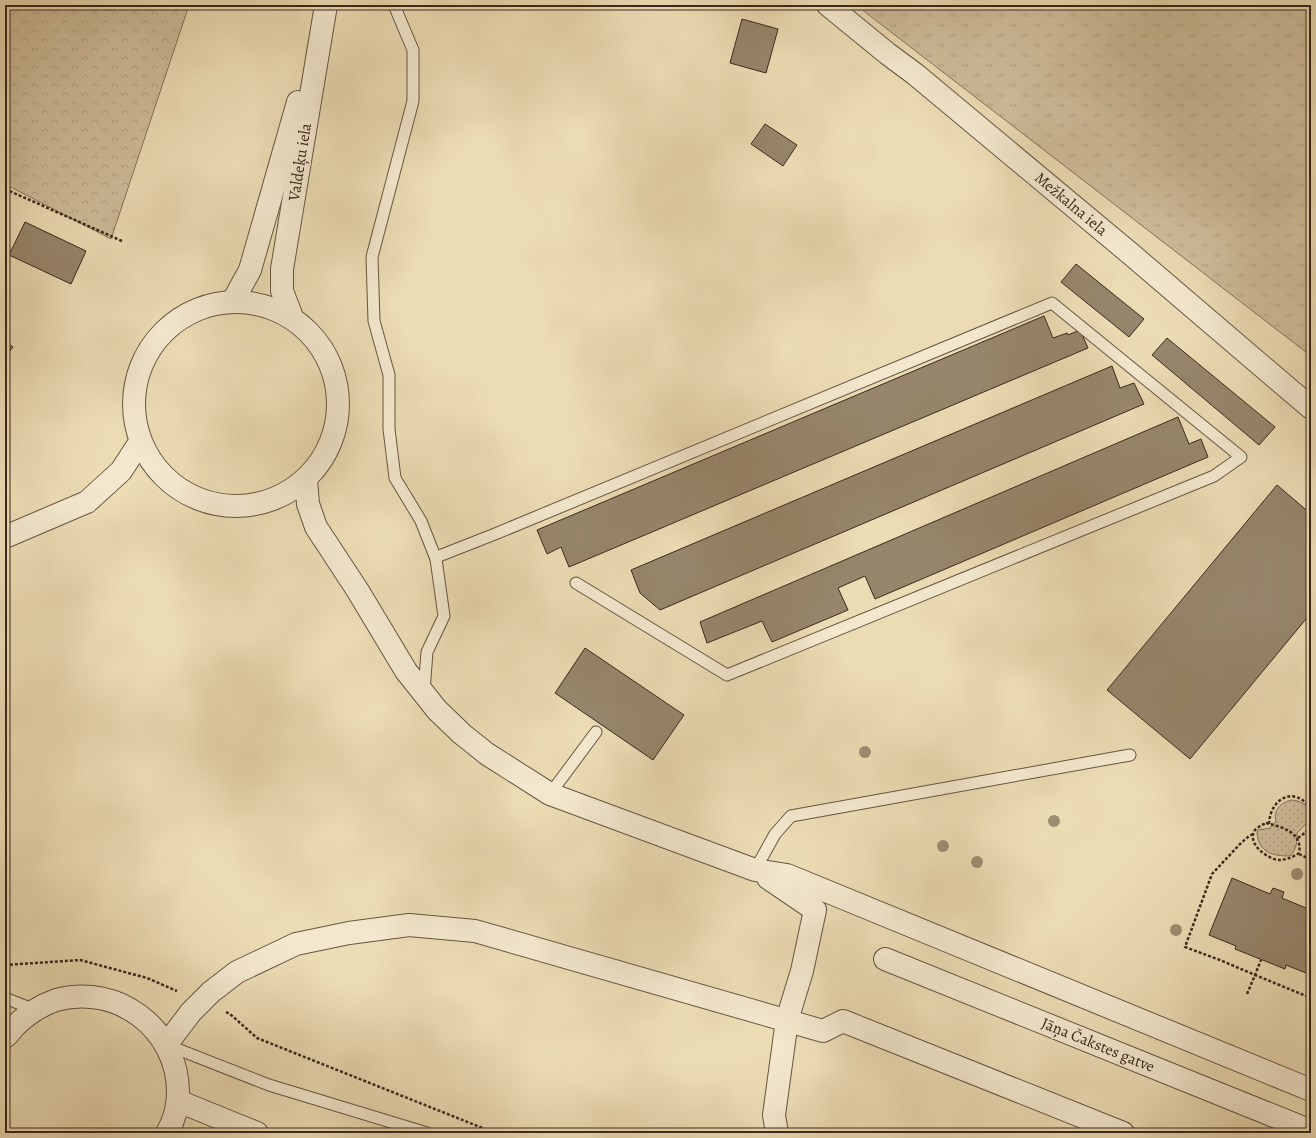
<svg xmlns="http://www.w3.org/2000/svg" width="1316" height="1138" font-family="Alegreya,serif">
<defs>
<pattern id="grass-tufts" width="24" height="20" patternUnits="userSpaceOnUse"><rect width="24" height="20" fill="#cebd9a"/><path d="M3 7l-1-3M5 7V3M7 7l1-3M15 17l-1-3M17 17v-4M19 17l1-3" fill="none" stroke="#b2a284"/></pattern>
<pattern id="forest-crowns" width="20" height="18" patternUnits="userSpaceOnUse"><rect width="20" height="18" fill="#cebd9a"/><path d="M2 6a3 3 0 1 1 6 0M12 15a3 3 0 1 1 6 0" fill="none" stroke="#b2a284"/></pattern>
<pattern id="park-dots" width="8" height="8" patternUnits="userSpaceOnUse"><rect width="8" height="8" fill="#cebd9a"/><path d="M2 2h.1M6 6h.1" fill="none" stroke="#b2a284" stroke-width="1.8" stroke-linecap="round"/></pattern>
</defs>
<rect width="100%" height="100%" fill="#ecdcb4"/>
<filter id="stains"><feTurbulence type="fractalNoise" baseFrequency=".005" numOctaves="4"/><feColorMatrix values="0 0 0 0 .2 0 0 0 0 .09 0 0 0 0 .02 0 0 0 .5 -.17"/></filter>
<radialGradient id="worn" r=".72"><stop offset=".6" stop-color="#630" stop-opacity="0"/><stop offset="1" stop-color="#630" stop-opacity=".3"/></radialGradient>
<polygon fill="url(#grass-tufts)" stroke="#84725c" points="856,5 1311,5 1311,356"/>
<polygon fill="url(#forest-crowns)" stroke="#84725c" points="5,5 189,5 111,239 5,184"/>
<path fill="url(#park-dots)" stroke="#84725c" d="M 1291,800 L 1298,801 L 1306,805 L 1309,815 L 1308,822 L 1297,833 C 1297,842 1297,849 1290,856 C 1273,856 1258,853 1257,832 L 1258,830 L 1270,828 L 1276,821 C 1273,809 1281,803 1291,800 Z"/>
<g fill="#97866c" stroke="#3a281e">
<polygon points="742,19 778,29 766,73 730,63"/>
<polygon points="765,124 797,145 783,166 751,144"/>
<polygon points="25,222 86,251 71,284 9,255"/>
<polygon points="1076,264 1144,319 1129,337 1061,282"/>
<polygon points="1044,316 1053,338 1067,333 1068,335 1080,330 1088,348 569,567 561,547 547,554 537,530"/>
<polygon points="1167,338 1275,427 1259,445 1152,355"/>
<polygon points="5,341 13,347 5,357"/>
<polygon points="1112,366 1120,388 1134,383 1144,404 660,610 640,593 631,570"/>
<polygon points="1178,417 1189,444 1201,439 1208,457 875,599 865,576 838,588 848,610 772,642 762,621 707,643 700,622"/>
<polygon points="1277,485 1311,514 1311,613 1190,759 1107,690"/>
<polygon points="585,648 684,715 653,760 555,693"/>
<polygon points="1232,878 1270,894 1273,888 1284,892 1282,898 1311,910 1311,975 1286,965 1285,969 1235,949 1236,946 1209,935"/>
</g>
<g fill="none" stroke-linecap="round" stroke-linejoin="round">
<defs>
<g id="service">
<polyline points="394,5 413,50 413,101 372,257 374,321 389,375 389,429 395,478 421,521 436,559 444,616 427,652 424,691"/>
<polyline points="436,559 439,556 495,534 1052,303 1241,457 1214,476 727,675 576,583"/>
<polyline points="550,794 596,732"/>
<polyline points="755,870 775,834 791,816 1130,755"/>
<polyline points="5,998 35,1010"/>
<polyline points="167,1045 269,1085 427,1133"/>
</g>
<g id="minor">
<polyline points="828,5 888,54 915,74 1132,255 1311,408"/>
<polyline points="233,301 250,270 298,102"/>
<circle cx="236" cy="404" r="102"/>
<polyline points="292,317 282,291 282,269 326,5"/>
<polyline points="306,480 308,504 316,527 358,591 406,671 437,710 462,734 487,754 550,794 755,870 787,875 1311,1090"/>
<polyline points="5,537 87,502 121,471 140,442"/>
<polyline points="768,878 815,910 802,971 787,1020 774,1115 777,1133"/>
<polyline points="885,959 1311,1131"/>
<polyline points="166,1045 191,1012 211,992 237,972 296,944 349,933 409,925 475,931 823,1031 843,1021 1123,1133"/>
</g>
<g id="tertiary">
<path d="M 5,1037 C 9,1034 12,1029 15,1026 C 26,1015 42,1005 56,1000 C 117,983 178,1029 178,1092 C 178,1106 174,1121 167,1133"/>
<polyline points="178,1101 257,1133"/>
</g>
</defs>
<use href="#service" stroke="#654" stroke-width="13"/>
<use href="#minor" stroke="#654" stroke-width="24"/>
<use href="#tertiary" stroke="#654" stroke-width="24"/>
<g stroke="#3a281e" stroke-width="2.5" stroke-dasharray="3 2" stroke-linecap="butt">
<polyline points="5,189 122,241"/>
<path d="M 1266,823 C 1282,827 1303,832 1299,853 C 1293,857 1286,860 1279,860 C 1267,859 1246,843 1255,830 C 1258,827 1262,825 1266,823 Z"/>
<path d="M 1269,824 C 1270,798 1295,785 1311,809"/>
<polyline points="1253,834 1249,836 1240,844 1212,874 1185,947 1220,960 1255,975 1261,960"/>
<polyline points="1298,838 1306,832 1311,825"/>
<polyline points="1299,854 1311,860"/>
<polyline points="5,965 80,960 147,978 177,991"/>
<polyline points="1247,994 1255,975 1311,998"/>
<polyline points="226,1012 230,1014 257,1038 495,1133"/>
</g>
<use href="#service" stroke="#f3e8ce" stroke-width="11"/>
<use href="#minor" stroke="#f3e8ce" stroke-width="22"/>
<use href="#tertiary" stroke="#f3e8ce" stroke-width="22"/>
</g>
<g fill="#9e8d73">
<circle cx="865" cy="752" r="6"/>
<circle cx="1054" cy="821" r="6"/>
<circle cx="943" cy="846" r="6"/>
<circle cx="977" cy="862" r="6"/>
<circle cx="1297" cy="874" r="6"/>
<circle cx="1176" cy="930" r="6"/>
</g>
<g text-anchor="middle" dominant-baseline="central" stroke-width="3.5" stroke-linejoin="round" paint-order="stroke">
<g font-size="16" fill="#3a281e" stroke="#f3e8ce">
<text transform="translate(300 162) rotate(-81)">Valdeķu iela</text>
<text transform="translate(1071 204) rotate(40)">Mežkalna iela</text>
<text transform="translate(1098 1045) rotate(22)">Jāņa Čakstes gatve</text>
</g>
</g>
<rect width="1316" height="1138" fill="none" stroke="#ecdcb4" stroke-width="20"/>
<rect x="6" y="6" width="1304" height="1126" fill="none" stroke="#3a281e" stroke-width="2"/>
<rect x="10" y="10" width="1296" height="1118" fill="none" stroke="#3a281e"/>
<rect width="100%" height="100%" filter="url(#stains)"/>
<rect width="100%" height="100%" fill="url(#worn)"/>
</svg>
